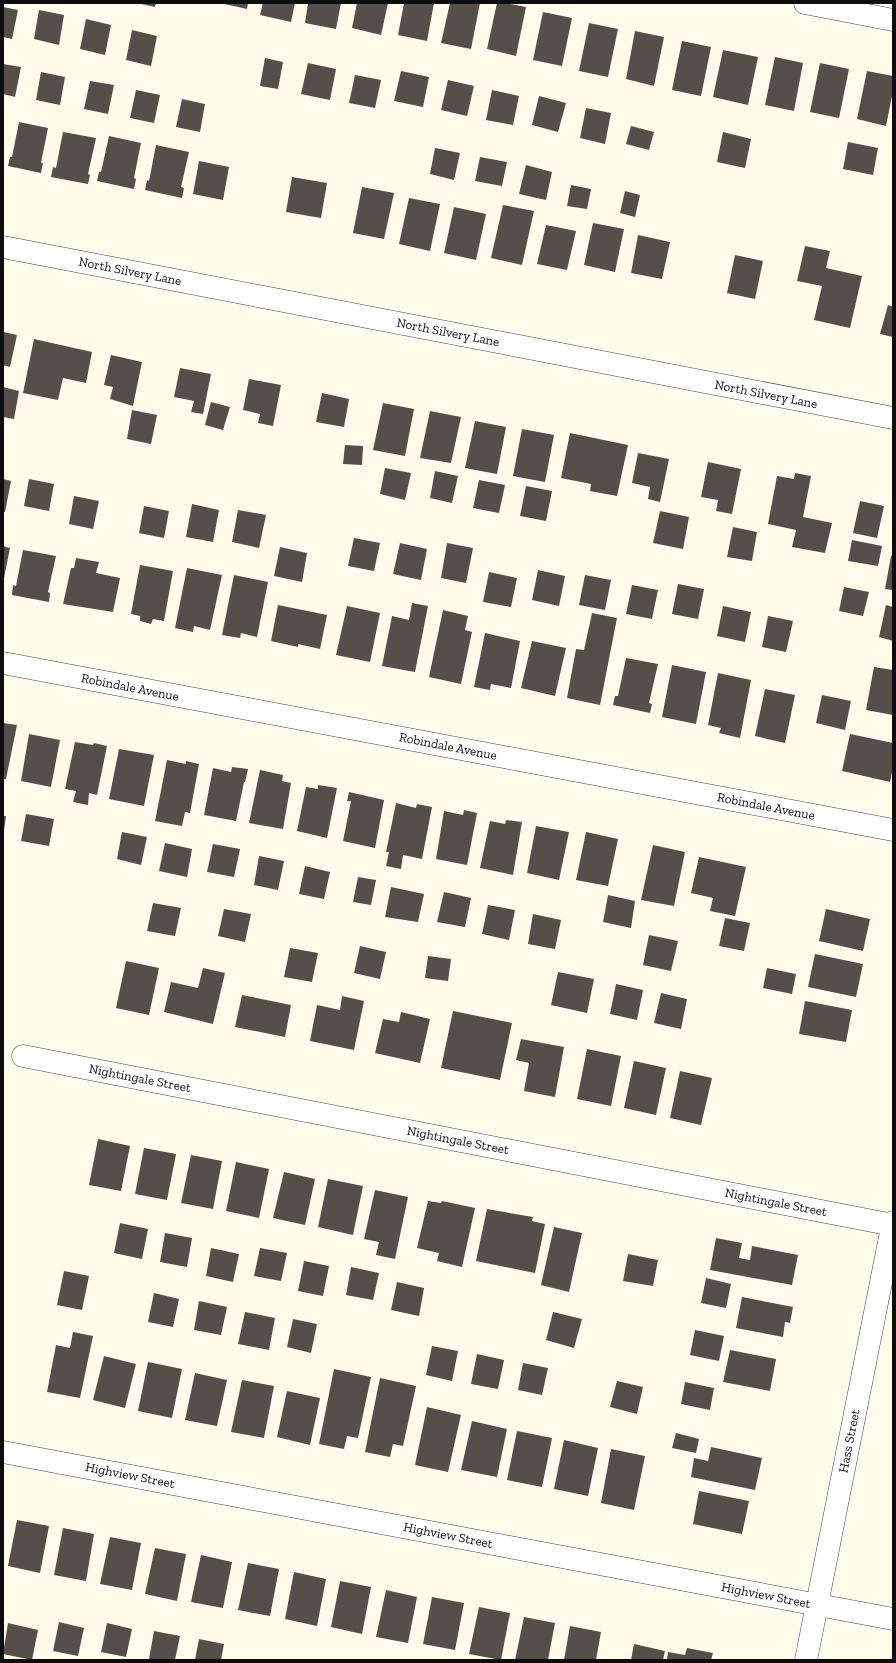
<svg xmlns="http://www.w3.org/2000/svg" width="896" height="1663" font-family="'Zilla Slab',serif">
<rect width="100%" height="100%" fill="#fffcec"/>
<g fill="#564e49">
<polygon points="137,3 156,3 155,7"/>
<polygon points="220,3 248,3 247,9"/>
<polygon points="263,3 295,3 291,22 260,15"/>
<polygon points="308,3 341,3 336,29 305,23"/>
<polygon points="357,3 388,3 381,35 352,28"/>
<polygon points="404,3 434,3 427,41 398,35"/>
<polygon points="450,3 480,3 471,49 441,43"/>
<polygon points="497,3 506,3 526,7 516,56 487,49"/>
<polygon points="3,7 18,10 12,39 3,37"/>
<polygon points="39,10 64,15 59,45 34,39"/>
<polygon points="543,12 572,18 562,66 533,60"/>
<polygon points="86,19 111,25 105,55 80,49"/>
<polygon points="589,23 618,29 608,77 579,71"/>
<polygon points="132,30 157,36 151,66 126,60"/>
<polygon points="635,31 664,37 654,86 626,79"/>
<polygon points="682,41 711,47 701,96 672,90"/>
<polygon points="723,50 758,57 748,105 713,97"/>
<polygon points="775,57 803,63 794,111 765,105"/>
<polygon points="265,58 283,62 278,89 260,86"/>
<polygon points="308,63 336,69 330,100 301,94"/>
<polygon points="820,63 849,69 839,118 810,112"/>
<polygon points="3,64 21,67 15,97 3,94"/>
<polygon points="401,71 429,77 423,107 394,101"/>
<polygon points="867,71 893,76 893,91 886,126 857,119"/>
<polygon points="41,72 65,77 60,105 36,100"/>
<polygon points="355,75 381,80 375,108 349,103"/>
<polygon points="448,80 474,86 467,116 441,110"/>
<polygon points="90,81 114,85 108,114 84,109"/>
<polygon points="136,90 160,95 154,123 130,118"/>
<polygon points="492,90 519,96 513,125 486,120"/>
<polygon points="539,96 566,103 558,132 532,125"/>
<polygon points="182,99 205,104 200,132 176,127"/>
<polygon points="586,108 611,113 605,144 580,138"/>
<polygon points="19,122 48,128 41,163 43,163 41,173 8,166 10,157 12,157"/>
<polygon points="631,126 654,132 649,150 626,144"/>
<polygon points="63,132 96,138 88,174 90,175 88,184 51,177 53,167 56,168"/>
<polygon points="723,132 751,139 745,168 717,162"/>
<polygon points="109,136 141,143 134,178 136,179 134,189 97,181 99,172 101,172"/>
<polygon points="848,142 878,148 873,175 843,169"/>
<polygon points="156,145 189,152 181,187 184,188 182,198 145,190 147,180 149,181"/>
<polygon points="435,148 460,153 454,180 430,174"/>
<polygon points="480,157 507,162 502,186 475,181"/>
<polygon points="199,161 229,167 223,200 193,194"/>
<polygon points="526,165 552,172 546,200 519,194"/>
<polygon points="292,177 327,183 321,218 286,212"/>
<polygon points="571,185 591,189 587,209 567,206"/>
<polygon points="362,187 394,193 384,239 353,233"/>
<polygon points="625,191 640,195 635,217 620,213"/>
<polygon points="409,198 440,204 430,251 399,244"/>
<polygon points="503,205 534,211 522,265 491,258"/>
<polygon points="454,207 486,214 476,260 444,253"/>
<polygon points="593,223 624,229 615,272 584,265"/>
<polygon points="546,225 576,231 567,270 537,264"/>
<polygon points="638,235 670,242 662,279 631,273"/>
<polygon points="805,246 830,251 826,268 862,276 850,328 814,320 822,286 797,281"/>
<polygon points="735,255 763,261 755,299 727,293"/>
<polygon points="888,305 893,307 893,337 880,334"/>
<polygon points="3,332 17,335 10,367 3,365"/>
<polygon points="34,339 92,352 86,383 63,378 58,400 23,393"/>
<polygon points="111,355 142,362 133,406 110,399 113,387 104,385"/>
<polygon points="180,368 211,374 203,414 191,412 194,401 174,397"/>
<polygon points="249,379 281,385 273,426 258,423 260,414 243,410"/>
<polygon points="3,387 19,391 14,419 3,417"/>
<polygon points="322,393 349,399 344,427 316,422"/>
<polygon points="211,402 230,407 223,430 205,425"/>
<polygon points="383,403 414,409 405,456 373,450"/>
<polygon points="132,410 157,415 151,444 127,439"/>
<polygon points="430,411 461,417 451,463 420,458"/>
<polygon points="475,421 506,427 497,474 465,468"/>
<polygon points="522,429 554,435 545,482 513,476"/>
<polygon points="570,433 628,445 617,496 590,491 591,484 561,478"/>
<polygon points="345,445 363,446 362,465 343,464"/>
<polygon points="638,453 669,459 660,502 648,499 650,487 632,483"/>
<polygon points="708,462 741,469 732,514 716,511 718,500 701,497"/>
<polygon points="385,468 411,473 405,500 380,494"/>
<polygon points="435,471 458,476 452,503 430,498"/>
<polygon points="795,473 811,476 803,517 832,523 825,553 792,547 796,530 768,524 777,476 794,479"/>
<polygon points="3,479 11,481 5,512 3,512"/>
<polygon points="29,479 54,484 49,511 24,506"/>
<polygon points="479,480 505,485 499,513 473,508"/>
<polygon points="526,486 552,491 546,521 520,516"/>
<polygon points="74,496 99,501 93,529 69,524"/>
<polygon points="860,501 884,506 877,538 853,533"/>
<polygon points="192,504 219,510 213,542 186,537"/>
<polygon points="144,506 169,511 164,538 139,533"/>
<polygon points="238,510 266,515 259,548 232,542"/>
<polygon points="660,511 689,517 683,549 653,543"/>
<polygon points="733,527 757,532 752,561 727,557"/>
<polygon points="354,538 380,543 374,571 348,566"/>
<polygon points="852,540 882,546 878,566 848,561"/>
<polygon points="400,543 427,549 421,580 393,574"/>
<polygon points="447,543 473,548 466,583 441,578"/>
<polygon points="3,546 10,548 4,578 3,578"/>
<polygon points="280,547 307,553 302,582 274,576"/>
<polygon points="23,550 56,556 48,592 50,593 49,602 12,595 13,585 16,586"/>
<polygon points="891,556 893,556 893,590 885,589"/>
<polygon points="76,558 99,562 96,573 120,578 113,612 63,604 71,568 74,568"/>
<polygon points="140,565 173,571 164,621 153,619 151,624 140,621 140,616 131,614"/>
<polygon points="187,568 222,575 210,630 194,626 193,632 175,628"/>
<polygon points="538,570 565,576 559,606 532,600"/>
<polygon points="489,572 517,578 511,607 483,602"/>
<polygon points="234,575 268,582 257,637 241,633 240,638 222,635"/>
<polygon points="585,575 611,580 605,610 579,605"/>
<polygon points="678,584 704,589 698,619 672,614"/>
<polygon points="632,585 658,590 652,619 626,614"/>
<polygon points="844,587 869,592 863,616 839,611"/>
<polygon points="412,603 428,606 415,672 382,666 392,616 409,620"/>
<polygon points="278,605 327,615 320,649 298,644 298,647 271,641"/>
<polygon points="886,605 893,607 893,641 879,637"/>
<polygon points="347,606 380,613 370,662 336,655"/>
<polygon points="723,606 751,612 745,642 717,636"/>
<polygon points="443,610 468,616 465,630 472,632 461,684 429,677"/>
<polygon points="592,613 617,618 600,705 567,698 576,649 584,650"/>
<polygon points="768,616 793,621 786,652 762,647"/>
<polygon points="485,633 520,641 511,688 491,684 490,690 474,687"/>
<polygon points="532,641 566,648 555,696 521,688"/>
<polygon points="626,658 658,664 649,703 652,704 650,713 613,705 615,696 618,696"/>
<polygon points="672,665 706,672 696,724 662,717"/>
<polygon points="874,667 893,670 893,715 866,710"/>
<polygon points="718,673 751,680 740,738 719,733 721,728 708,725"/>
<polygon points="765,689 795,695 785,743 755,736"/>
<polygon points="822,695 851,701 845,730 816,723"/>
<polygon points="3,723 17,725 6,779 3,779"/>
<polygon points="29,734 60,740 51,787 21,781"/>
<polygon points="850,734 893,743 893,767 890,782 842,771"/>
<polygon points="75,742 93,745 94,743 107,746 97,795 89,793 88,805 73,802 76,791 65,789"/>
<polygon points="119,749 154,755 144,806 109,799"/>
<polygon points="167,760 186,764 186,761 199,764 190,813 185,812 182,826 155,821"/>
<polygon points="232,767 248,769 245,782 244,782 236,821 204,815 213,768 231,772"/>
<polygon points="260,770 283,775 282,781 291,783 283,829 249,823"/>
<polygon points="318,785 337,788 327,838 297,831 306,787 318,789"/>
<polygon points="349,792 384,800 375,848 343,841 351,801 347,801"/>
<polygon points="396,803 416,808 417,804 432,807 422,859 403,855 401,869 386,866 389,852 386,852"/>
<polygon points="464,810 477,813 467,865 436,859 444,811 463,815"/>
<polygon points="26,814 54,819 49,846 21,841"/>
<polygon points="3,816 6,816 4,830 3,830"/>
<polygon points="506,820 522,822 513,875 480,868 490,821 505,824"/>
<polygon points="536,826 569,832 559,880 527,873"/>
<polygon points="122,832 147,837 141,865 117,859"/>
<polygon points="586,832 618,839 608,886 576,880"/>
<polygon points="165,843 192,849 187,877 159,871"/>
<polygon points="213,844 240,849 234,877 207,872"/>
<polygon points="653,845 685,852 674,906 641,900"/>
<polygon points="259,856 284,861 278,890 254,885"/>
<polygon points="699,857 746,867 735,916 710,911 713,898 691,893"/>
<polygon points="305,866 330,872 324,899 299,894"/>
<polygon points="358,877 376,880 371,905 353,902"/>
<polygon points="391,887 424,894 418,922 385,917"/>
<polygon points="444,892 471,898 465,927 437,922"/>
<polygon points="608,895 635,901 631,928 603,922"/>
<polygon points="153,903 181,908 175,936 147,931"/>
<polygon points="488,905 515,910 509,940 482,934"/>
<polygon points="224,909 251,914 245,942 218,936"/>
<polygon points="826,909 870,919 863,951 819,941"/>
<polygon points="533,914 561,920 555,949 528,944"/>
<polygon points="725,918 750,923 744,951 719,946"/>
<polygon points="649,935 678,941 671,971 643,965"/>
<polygon points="360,946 386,952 380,979 354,973"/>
<polygon points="290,948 318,953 312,982 284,977"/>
<polygon points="815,954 863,964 856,997 808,987"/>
<polygon points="428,956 451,959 448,981 425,978"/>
<polygon points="126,961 159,968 149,1015 116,1008"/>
<polygon points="203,968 225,973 213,1024 164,1012 171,982 198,988"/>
<polygon points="767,968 796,974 792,994 763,988"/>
<polygon points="558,972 594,979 587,1013 551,1005"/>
<polygon points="616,984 643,990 637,1020 610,1014"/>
<polygon points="661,993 687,999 681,1029 654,1023"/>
<polygon points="242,995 291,1005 285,1037 235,1027"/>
<polygon points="342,996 364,1001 354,1050 310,1041 317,1005 340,1010"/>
<polygon points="805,1001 852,1010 846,1042 799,1034"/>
<polygon points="453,1011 512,1023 500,1080 441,1068"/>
<polygon points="401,1012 430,1019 420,1063 375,1053 383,1019 399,1022"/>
<polygon points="521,1039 564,1047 555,1097 524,1091 529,1063 516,1060"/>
<polygon points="587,1049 621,1056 611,1106 577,1099"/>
<polygon points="634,1061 666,1068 656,1115 624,1108"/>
<polygon points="680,1071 712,1078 701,1125 670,1118"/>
<polygon points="98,1139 130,1146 121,1191 89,1185"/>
<polygon points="144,1148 176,1154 167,1200 135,1194"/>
<polygon points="191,1155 222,1161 213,1209 181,1203"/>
<polygon points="236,1162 269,1169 259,1218 226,1211"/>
<polygon points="284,1172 315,1179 305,1225 273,1218"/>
<polygon points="328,1179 363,1186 353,1235 318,1227"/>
<polygon points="375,1190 408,1197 395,1259 376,1255 379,1242 364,1239"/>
<polygon points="428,1201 441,1203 442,1201 475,1208 462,1267 437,1261 439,1253 417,1248"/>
<polygon points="487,1209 533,1217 532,1221 545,1224 535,1273 476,1261"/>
<polygon points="120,1223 148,1229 142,1259 114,1253"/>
<polygon points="554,1227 582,1233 569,1292 541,1285"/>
<polygon points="165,1233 192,1238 187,1267 160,1262"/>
<polygon points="716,1238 742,1243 739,1258 750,1260 752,1246 798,1255 792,1285 710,1270"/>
<polygon points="211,1248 239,1254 233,1282 206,1276"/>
<polygon points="260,1248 287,1253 281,1281 254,1276"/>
<polygon points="628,1254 658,1260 653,1286 623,1281"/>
<polygon points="304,1261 329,1266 323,1296 298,1291"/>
<polygon points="351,1267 379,1273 373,1300 346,1295"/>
<polygon points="64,1271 89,1276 82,1310 57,1305"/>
<polygon points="706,1278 731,1284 726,1308 701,1303"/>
<polygon points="397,1282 424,1288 419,1316 391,1310"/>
<polygon points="154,1293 179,1299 173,1327 148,1322"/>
<polygon points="742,1297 793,1307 790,1323 785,1322 783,1337 736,1328"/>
<polygon points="199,1301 227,1307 221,1335 194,1330"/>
<polygon points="245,1312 275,1318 269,1350 238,1344"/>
<polygon points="553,1312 582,1319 574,1348 546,1340"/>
<polygon points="293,1319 317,1324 311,1353 287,1347"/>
<polygon points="695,1330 724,1336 719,1361 690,1355"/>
<polygon points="73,1332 93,1336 80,1398 47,1392 56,1345 70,1348"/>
<polygon points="432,1346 458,1351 452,1381 426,1375"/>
<polygon points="730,1350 776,1359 770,1391 723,1382"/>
<polygon points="477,1354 504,1360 498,1389 471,1384"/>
<polygon points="104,1356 136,1364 125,1408 93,1400"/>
<polygon points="148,1362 182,1369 172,1418 138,1411"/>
<polygon points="523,1363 548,1368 542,1395 518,1390"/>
<polygon points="334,1369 371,1377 358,1438 347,1436 344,1449 319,1444"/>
<polygon points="195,1373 227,1380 217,1426 185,1420"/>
<polygon points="380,1378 416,1386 403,1446 393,1444 390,1457 365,1452"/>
<polygon points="242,1380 274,1386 264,1438 231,1432"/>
<polygon points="617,1381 643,1387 637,1414 610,1407"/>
<polygon points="685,1382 714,1388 710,1410 681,1404"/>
<polygon points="287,1391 320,1398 310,1445 277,1437"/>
<polygon points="427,1407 461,1415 448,1472 415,1465"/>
<polygon points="472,1421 507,1429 497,1477 461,1470"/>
<polygon points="517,1431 552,1438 542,1487 507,1480"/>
<polygon points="676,1433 699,1439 696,1453 672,1448"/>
<polygon points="564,1440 598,1448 588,1496 554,1489"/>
<polygon points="711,1447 762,1458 755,1490 691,1477 694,1458 708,1461"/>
<polygon points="611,1449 645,1456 634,1510 601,1503"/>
<polygon points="699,1491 749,1501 742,1534 693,1524"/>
<polygon points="17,1520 49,1526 40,1573 8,1566"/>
<polygon points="63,1528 94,1534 86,1581 54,1575"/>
<polygon points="110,1537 141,1543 132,1590 100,1584"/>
<polygon points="155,1548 186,1554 177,1601 145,1594"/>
<polygon points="201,1555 232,1562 223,1608 191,1602"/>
<polygon points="248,1563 279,1569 270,1616 238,1610"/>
<polygon points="294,1572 326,1579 317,1626 285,1619"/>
<polygon points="340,1581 371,1587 362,1634 331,1627"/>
<polygon points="386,1590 417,1597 408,1643 376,1637"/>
<polygon points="432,1597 464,1603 455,1650 423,1644"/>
<polygon points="479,1607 510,1613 501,1660 469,1654"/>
<polygon points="524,1617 555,1623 548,1660 515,1660"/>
<polygon points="59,1622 84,1628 78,1656 53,1651"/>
<polygon points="8,1623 38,1630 32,1660 3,1654"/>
<polygon points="107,1623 132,1629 126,1657 101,1652"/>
<polygon points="570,1626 601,1632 596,1660 564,1660"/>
<polygon points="154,1631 180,1636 175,1660 149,1659"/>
<polygon points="199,1639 224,1644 221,1660 195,1660"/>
<polygon points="634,1644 665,1651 663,1660 631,1660"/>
<polygon points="687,1648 713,1653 711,1660 667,1660 668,1652 685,1655"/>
</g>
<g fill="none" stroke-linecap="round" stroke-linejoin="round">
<defs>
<g id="minor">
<polyline points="805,3 893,20"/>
<polyline points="3,247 893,418"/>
<polyline points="3,663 893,830"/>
<polyline points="23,1056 893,1225"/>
<polyline points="3,1452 893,1619"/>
</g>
<polyline id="tertiary" points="806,1660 893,1222"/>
</defs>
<use href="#minor" stroke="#404040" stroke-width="23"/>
<use href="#tertiary" stroke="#404040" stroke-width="23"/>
<use href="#minor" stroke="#fff" stroke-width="22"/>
<use href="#tertiary" stroke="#fff" stroke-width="22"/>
</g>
<g text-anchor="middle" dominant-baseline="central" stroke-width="4" stroke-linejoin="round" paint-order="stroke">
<g font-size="13" fill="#0d0d0d" stroke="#fff">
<text transform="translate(130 271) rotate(11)">North Silvery Lane</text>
<text transform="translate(448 332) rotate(11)">North Silvery Lane</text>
<text transform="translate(766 394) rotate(11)">North Silvery Lane</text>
<text transform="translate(130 687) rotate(11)">Robindale Avenue</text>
<text transform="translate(448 746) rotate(11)">Robindale Avenue</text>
<text transform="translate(766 806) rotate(11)">Robindale Avenue</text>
<text transform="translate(140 1078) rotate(11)">Nightingale Street</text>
<text transform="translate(458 1140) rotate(11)">Nightingale Street</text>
<text transform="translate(776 1202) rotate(11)">Nightingale Street</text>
<text transform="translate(849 1441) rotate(-79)">Hass Street</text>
<text transform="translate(130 1475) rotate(11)">Highview Street</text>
<text transform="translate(448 1535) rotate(11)">Highview Street</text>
<text transform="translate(766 1595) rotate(11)">Highview Street</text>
</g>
</g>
<rect width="896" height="1663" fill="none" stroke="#0d0d0d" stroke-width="8"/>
</svg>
